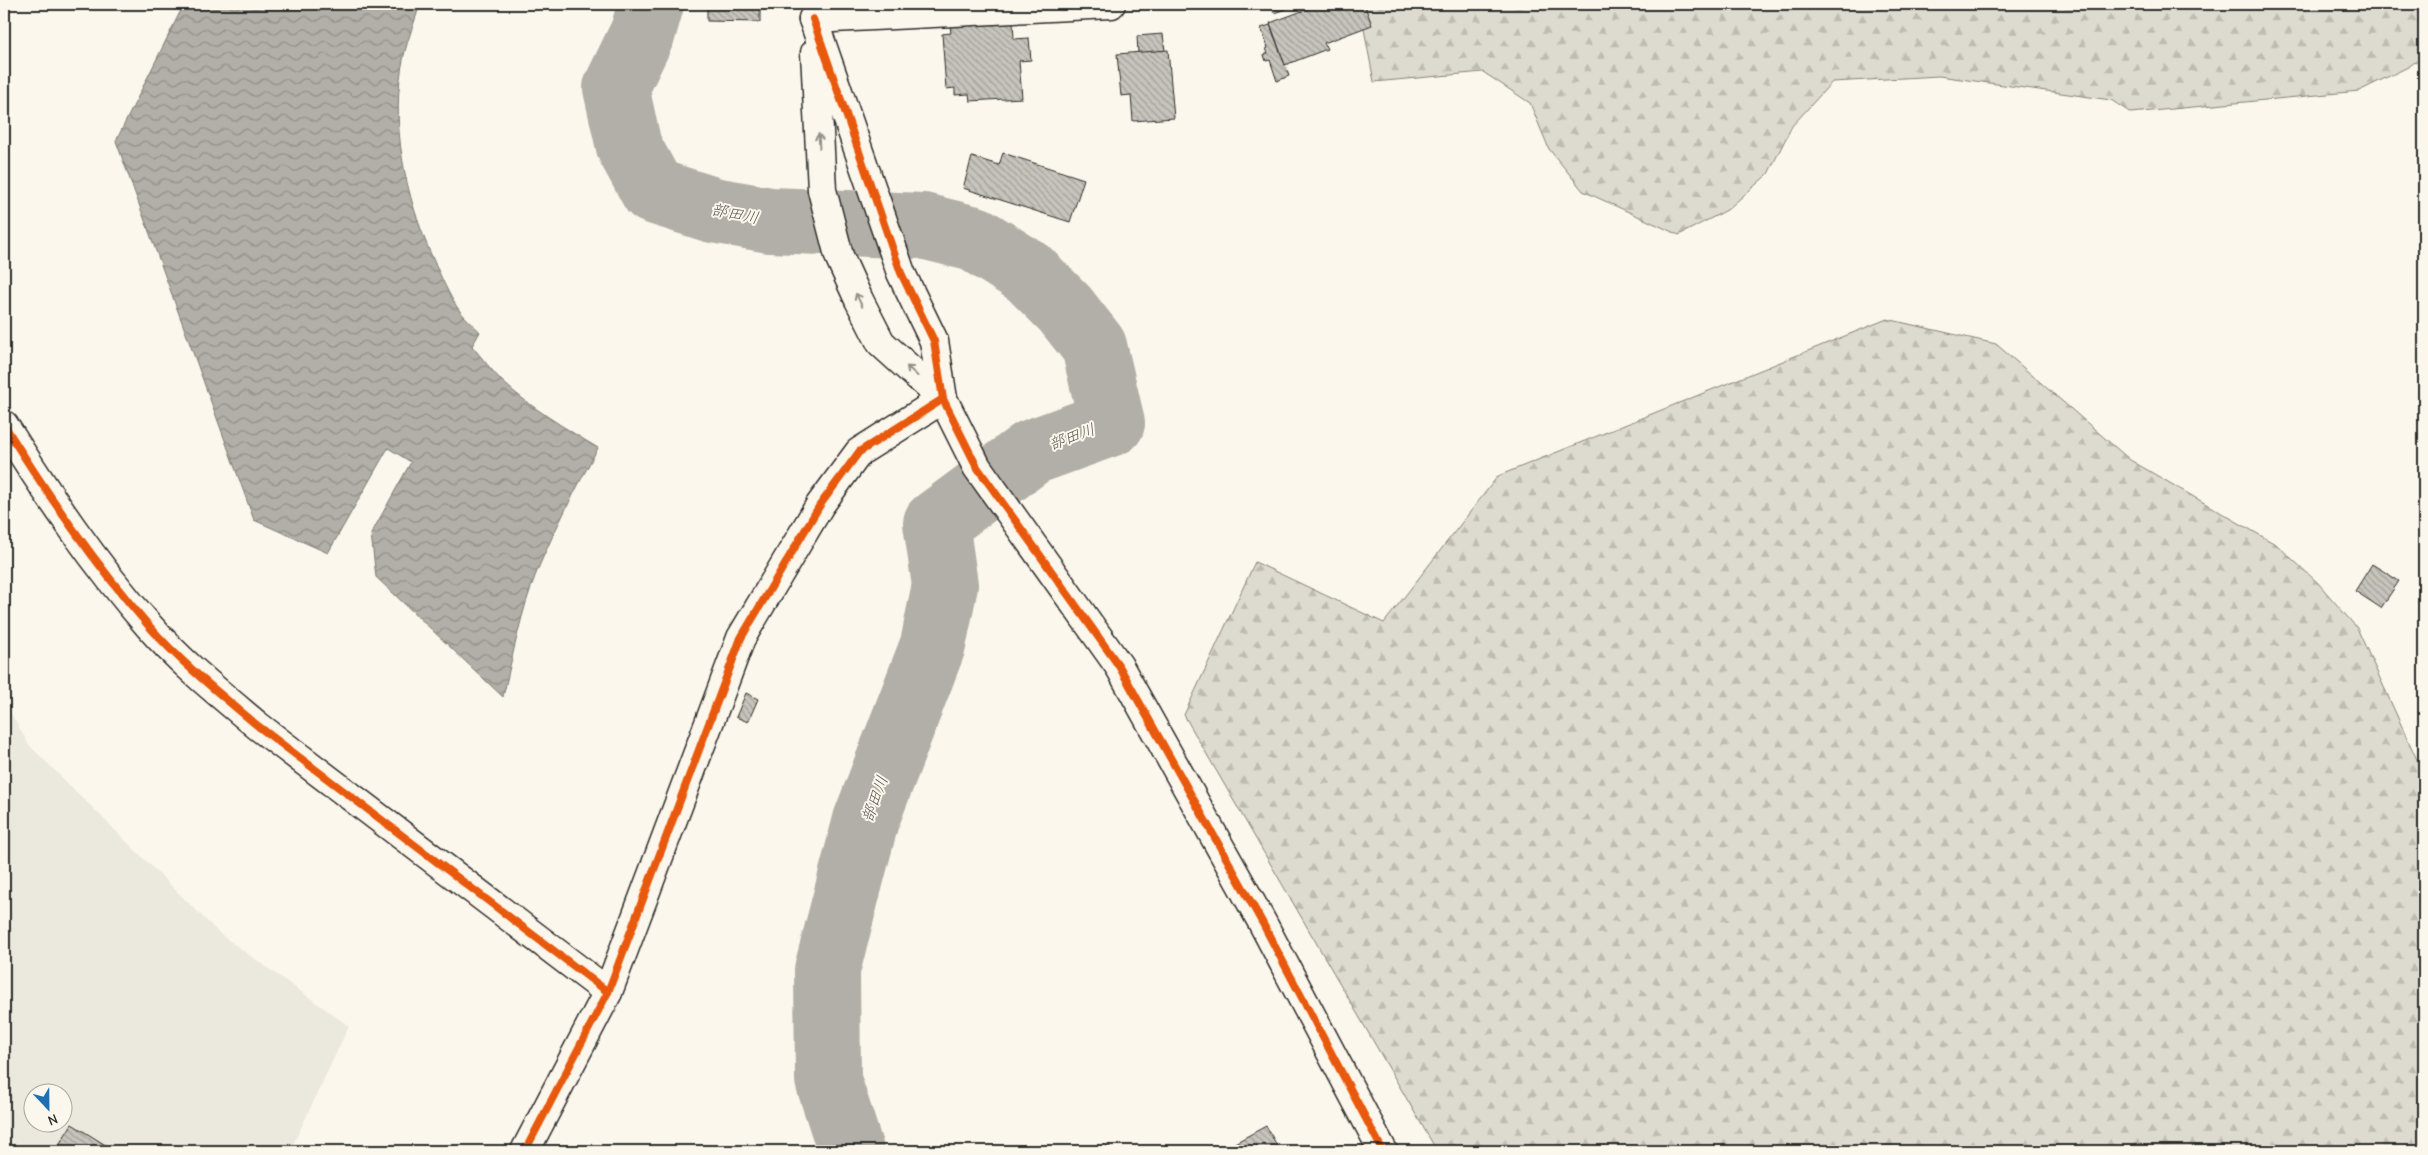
<svg xmlns="http://www.w3.org/2000/svg" width="2428" height="1155" font-family="'Comic Neue','Klee One',sans-serif">
<defs>
<pattern id="forest-firs" width="22" height="20" patternUnits="userSpaceOnUse" patternTransform="scale(1.25)"><rect width="22" height="20" fill="#dddad0"/><path d="M5 1l3.5 6h-7zM16 11l3.5 6h-7z" fill="#bebbb3"/></pattern>
<pattern id="water-waves" width="16" height="10" patternUnits="userSpaceOnUse" patternTransform="scale(1.25)"><rect width="16" height="10" fill="#b1afa7"/><path d="M0 5q4-4 8 0t8 0" fill="none" stroke="#908f88"/></pattern>
<pattern id="building-back-hatch" width="6" height="6" patternUnits="userSpaceOnUse" patternTransform="scale(1.25)"><rect width="6" height="6" fill="#c7c4bc"/><path d="M-1 5l2 2M0 0l6 6M5-1l2 2" fill="none" stroke="#a29f99"/></pattern>
</defs>
<rect width="100%" height="100%" fill="#fbf7ec"/>
<filter id="ink" filterUnits="userSpaceOnUse"><feTurbulence type="fractalNoise" baseFrequency=".02" numOctaves="2"/><feDisplacementMap in="SourceGraphic" scale="10" xChannelSelector="R" yChannelSelector="G"/><feConvolveMatrix kernelMatrix="1 2 1 2 8 2 1 2 1" color-interpolation-filters="sRGB"/></filter>
<g filter="url(#ink)">
<path fill="#ebe8de" fill-rule="evenodd" d="M 4,701 L 29,745 L 220,934 L 349,1026 L 290,1151 L 4,1151 ZM 32,1092 L 62,1092 L 62,1122 L 32,1122 Z"/>
<g fill="url(#forest-firs)" stroke="#84827e">
<polygon points="1367,4 2424,4 2424,56 2408,67 2359,91 2131,113 2111,100 1939,76 1832,82 1792,126 1768,174 1727,210 1679,235 1583,191 1549,149 1530,103 1483,72 1374,82 1364,29"/>
<polygon points="1887,319 1996,344 2130,460 2277,545 2318,583 2357,628 2424,775 2424,1151 1437,1151 1184,715 1255,562 1384,623 1498,476"/>
</g>
<path fill="url(#water-waves)" stroke="#7b7a75" d="M 184,4 L 420,4 C 415,21 408,38 404,55 C 389,123 405,196 433,259 C 441,276 448,294 459,310 C 465,318 474,325 480,332 L 472,346 C 482,358 492,371 503,382 C 531,408 565,428 598,448 C 576,488 555,529 537,571 C 521,611 513,655 503,697 L 376,577 L 371,534 L 411,462 L 388,448 L 328,553 L 254,520 L 116,141 Z"/>
<g fill="none" stroke-linecap="round" stroke-linejoin="round">
<polyline stroke="#b1afa7" stroke-width="66" points="651,4 643,32 616,88 629,147 653,191 713,210 770,220 923,226 975,239 1029,273 1065,309 1094,346 1112,423 1032,452 936,523 945,585 933,645 866,820 827,970 828,1080 851,1151"/>
</g>
<g fill="url(#building-back-hatch)" stroke="#2b2b2b">
<polygon points="707,4 760,4 760,22 707,21"/>
<polygon points="1271,4 1300,4 1274,13"/>
<polygon points="1321,4 1364,4 1372,25 1324,43 1327,49 1285,65 1270,23"/>
<polygon points="1013,22 1014,39 1029,38 1031,60 1019,61 1022,98 970,101 969,94 955,95 955,88 946,89 942,34 951,33 950,26"/>
<polygon points="1270,25 1289,76 1277,81 1270,60 1266,61 1264,55 1268,53 1266,49 1268,48 1261,28"/>
<polygon points="1163,34 1165,51 1138,53 1137,36"/>
<polygon points="1168,50 1174,118 1133,121 1131,95 1121,96 1117,54"/>
<polygon points="1003,153 1084,179 1070,222 963,188 972,157 999,165"/>
<polygon points="2372,564 2399,581 2381,608 2355,591"/>
<polygon points="746,693 758,699 748,722 736,717"/>
<polygon points="72,1124 115,1151 55,1151"/>
<polygon points="1266,1126 1280,1151 1220,1151"/>
<polygon points="1109,1145 1112,1151 1097,1151"/>
</g>
<g fill="none" stroke-linecap="round" stroke-linejoin="round">
<defs>
<polyline id="minor" points="813,19 1111,4"/>
<g id="tertiary">
<polyline points="813,19 901,273 934,341 943,399 977,467 1119,666 1262,922 1383,1151"/>
<polyline points="815,53 822,190 839,256 859,300 881,343 943,399"/>
<path d="M 4,425 C 48,495 94,563 149,626 C 181,663 220,694 258,726 L 608,992"/>
<polyline points="525,1151 608,992 741,638 820,505 859,452 943,399"/>
</g>
</defs>
<use href="#minor" stroke="#2b2b2b" stroke-width="31"/>
<use href="#tertiary" stroke="#2b2b2b" stroke-width="31"/>
<use href="#minor" stroke="#fbf7ec" stroke-width="28"/>
<use href="#tertiary" stroke="#fbf7ec" stroke-width="28"/>
<defs>
<g id="cycleway">
<polyline points="813,19 901,273 934,341 943,399 977,467 1119,666 1262,922 1383,1151"/>
<path d="M 4,425 C 48,495 94,563 149,626 C 181,663 220,694 258,726 L 608,992"/>
<polyline points="525,1151 608,992 741,638 820,505 859,452 943,399"/>
</g>
</defs>
<use href="#cycleway" stroke="#fbf7ec" stroke-width="11"/>
<use href="#cycleway" stroke="#e8590c" stroke-width="8"/>
</g>
<defs><path id="oneway-shaft" d="M-6 0H5M1.5-3L5.5 0L1.5 3" fill="none" stroke-width="1.6" stroke-linecap="round" stroke-linejoin="round" transform="scale(1.25)"/></defs>
<g stroke="#93918c">
<use href="#oneway-shaft" transform="translate(819 141) rotate(-93)"/>
<use href="#oneway-shaft" transform="translate(859 300) rotate(-116)"/>
<use href="#oneway-shaft" transform="translate(912 371) rotate(-138)"/>
</g>
</g>
<g text-anchor="middle" dominant-baseline="central" stroke-width="4" stroke-linejoin="round" paint-order="stroke">
<g font-size="16" font-style="italic" fill="#5a5956" stroke="#fbf7ec">
<text transform="translate(735 214) rotate(11)">部田川</text>
<text transform="translate(1072 437) rotate(-20)">部田川</text>
<text transform="translate(875 799) rotate(-70)">部田川</text>
</g>
</g>
<rect width="2428" height="1155" fill="none" stroke="#fbf7ec" stroke-width="20"/>
<rect x="10" y="10" width="2408" height="1135" fill="none" stroke="#2b2b2b" stroke-width="2" filter="url(#ink)"/>
<g transform="translate(48 1108) rotate(158)"><circle r="24" fill="#fbf7ec" stroke="#a8a59f"/>
<path d="M0-4L9 19L0 12L-9 19Z" fill="#1f6fb2"/>
<text y="-8" font-size="14" font-weight="bold" text-anchor="middle" fill="#2b2b2b">N</text>
</g>
</svg>
